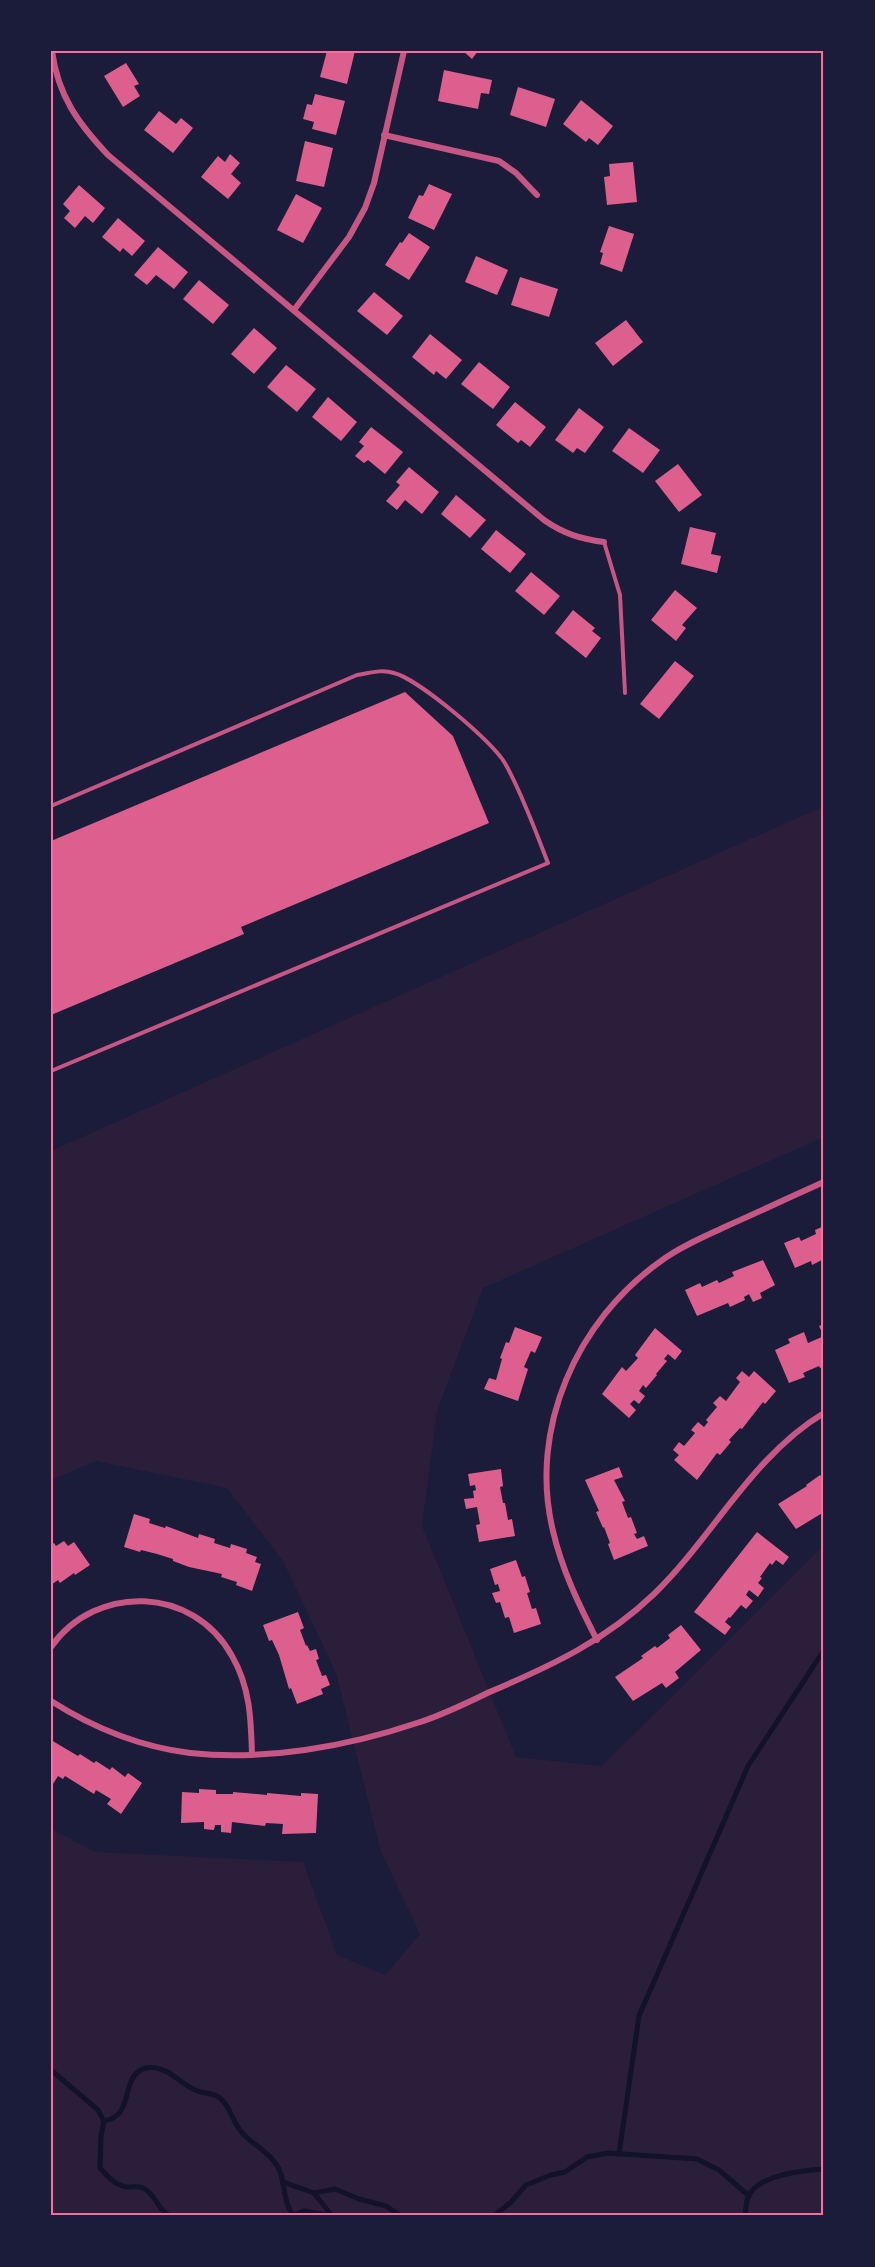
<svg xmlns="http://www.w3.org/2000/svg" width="875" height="2267" font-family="'Libre Baskerville',serif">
<rect width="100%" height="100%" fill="#1b1b3a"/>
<polygon fill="#2a1e3b" points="824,806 824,1137 483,1288 437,1411 422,1526 516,1757 602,1766 824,1545 824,2216 51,2216 51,1829 96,1852 303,1862 337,1955 385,1975 420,1934 381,1852 336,1673 283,1561 227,1488 96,1461 51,1480 51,1151"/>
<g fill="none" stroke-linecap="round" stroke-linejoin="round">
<g stroke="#12122b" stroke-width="5">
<polyline points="824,598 824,609"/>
<path d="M 51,2070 L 98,2110 L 104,2121 L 101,2136 L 100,2168 C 108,2177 116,2186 128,2187 C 133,2187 139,2186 143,2188 C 156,2194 158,2211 170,2216"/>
<path d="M 104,2121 C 136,2116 119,2075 146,2068 C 166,2064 179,2083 195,2090 C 201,2093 210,2093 217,2096 C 229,2103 232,2120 240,2130 C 250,2144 266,2149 276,2164 C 283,2173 283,2187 286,2199 C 287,2205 290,2210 293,2216"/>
<polyline points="619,2154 639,2016 748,1766 824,1650"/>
<polyline points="283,2182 314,2193 335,2189 359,2199 386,2206 401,2216"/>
<polyline points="314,2193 332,2216"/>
<polyline points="292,2216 304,2211 332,2216"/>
<polyline points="494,2216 511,2202 526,2185 551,2175 565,2172 587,2157 608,2153 697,2159 719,2170 749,2196"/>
<path d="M 745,2216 C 746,2210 746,2202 748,2197 C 758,2174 803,2171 824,2169"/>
</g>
</g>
<g fill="#dd5f8e">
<polygon points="327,51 355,51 347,84 320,77"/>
<polygon points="463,51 478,51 472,59"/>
<polygon points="126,63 139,84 134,86 140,96 123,107 104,76"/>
<polygon points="444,70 492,80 489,94 481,93 478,109 438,101"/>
<polygon points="518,87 555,99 546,127 510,115"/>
<polygon points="315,94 345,101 336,135 312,129 314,122 303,119 307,104 312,105"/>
<polygon points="581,100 613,126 598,145 589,138 586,142 563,124"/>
<polygon points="159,111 176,124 181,118 193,128 173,153 144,130"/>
<polygon points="305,141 333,148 324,187 296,181"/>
<polygon points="230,154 240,163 231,174 241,183 228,199 201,177 218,156 225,162"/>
<polygon points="633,162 637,202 607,205 604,177 610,176 609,164"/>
<polygon points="429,184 452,194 434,230 408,218 419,195 423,196"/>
<polygon points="79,185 105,208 93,223 85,216 75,228 64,218 70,211 63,204"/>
<polygon points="296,194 322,208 303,243 277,230"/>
<polygon points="118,218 145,241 132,256 123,248 120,252 102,237"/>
<polygon points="609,226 634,234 622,272 600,264 603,253 600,252"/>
<polygon points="409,233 430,247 409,280 385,265 400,242 402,243"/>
<polygon points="158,247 188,272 174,289 156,275 147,285 134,275"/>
<polygon points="476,256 508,270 497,295 465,282"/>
<polygon points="520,277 558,289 549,317 511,305"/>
<polygon points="199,280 229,305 213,324 183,299"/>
<polygon points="374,292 403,316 387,335 357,311"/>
<polygon points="626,320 643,342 613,366 595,343"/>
<polygon points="254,328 277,348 254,374 231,354"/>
<polygon points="430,334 462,360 446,379 436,371 434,375 412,357"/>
<polygon points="479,362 510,387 493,409 461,384"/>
<polygon points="286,365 316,389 297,412 267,387"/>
<polygon points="328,397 357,422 341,441 312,417"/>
<polygon points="515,402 546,427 530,447 521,440 518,443 496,425"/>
<polygon points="579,408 604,427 585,453 577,448 573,453 555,440"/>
<polygon points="371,427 403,452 385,474 368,460 364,463 355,456 364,446 359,442"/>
<polygon points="629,428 660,450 643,473 612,451"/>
<polygon points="678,464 702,495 679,512 655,481"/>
<polygon points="409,467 439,492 422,514 405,500 397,510 386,501 400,485 396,482"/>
<polygon points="456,495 486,520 470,538 441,514"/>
<polygon points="690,527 716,533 711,554 721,556 717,573 681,564"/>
<polygon points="496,530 526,554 510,573 481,549"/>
<polygon points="531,572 560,596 544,615 515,591"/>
<polygon points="675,590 697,608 682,625 686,628 676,641 651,620"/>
<polygon points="573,610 595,628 592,631 601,638 586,658 555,633"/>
<polygon points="675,661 694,676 659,719 640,704"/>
<polygon points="405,692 453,736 489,823 241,927 244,934 51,1015 51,841"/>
<polygon points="824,1226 824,1259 812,1265 811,1261 795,1268 784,1243 799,1237 801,1241 816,1234 815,1230"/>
<polygon points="763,1260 775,1285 760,1293 762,1298 753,1302 749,1294 744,1297 745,1300 730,1307 728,1303 697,1316 685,1290 700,1283 702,1287 717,1280 719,1283 734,1276 732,1272"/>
<polygon points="824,1324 824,1367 820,1368 819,1366 803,1373 805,1377 789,1383 775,1350 790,1343 788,1339 804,1332 808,1343 824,1336 819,1326"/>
<polygon points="515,1327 542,1337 535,1353 531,1351 524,1367 528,1369 518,1401 484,1389 489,1378 496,1380 502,1359 500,1358 506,1342 509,1343"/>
<polygon points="655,1328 682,1351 675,1360 668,1354 664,1359 667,1361 656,1374 657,1375 646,1388 643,1385 639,1391 645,1396 639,1404 634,1400 630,1404 636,1410 629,1418 602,1394 622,1367 626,1371 638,1358 635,1355"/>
<polygon points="742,1371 749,1377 754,1371 776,1391 765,1404 763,1402 742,1429 740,1428 729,1440 731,1442 720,1455 717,1453 697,1480 674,1460 679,1455 673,1450 679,1442 684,1446 695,1433 691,1430 698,1422 704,1427 708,1422 706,1420 717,1407 713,1403 720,1396 726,1401 740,1382 736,1378"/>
<polygon points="619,1467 623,1477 614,1480 625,1501 622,1502 628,1518 631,1517 637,1533 634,1534 637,1539 644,1536 648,1546 614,1560 608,1544 610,1543 604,1527 603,1528 596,1512 599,1511 585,1480"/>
<polygon points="501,1469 503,1486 500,1487 503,1503 505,1503 508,1520 512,1519 515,1536 479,1542 476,1525 480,1524 477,1507 466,1509 464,1499 474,1498 473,1491 476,1490 475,1485 470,1486 468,1474"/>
<polygon points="824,1474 824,1512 796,1529 778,1504 807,1486 806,1485 820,1475 821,1476"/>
<polygon points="134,1514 150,1519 149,1523 165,1528 166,1526 198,1538 199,1534 215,1539 214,1543 230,1548 231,1544 247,1549 246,1553 257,1557 255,1562 261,1564 252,1591 236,1585 237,1582 221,1577 222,1574 189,1567 173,1561 173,1559 157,1554 141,1550 140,1552 124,1547"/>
<polygon points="757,1532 789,1557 783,1565 776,1560 772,1565 770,1563 760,1577 762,1578 758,1583 764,1588 758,1597 749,1590 746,1595 753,1601 746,1609 741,1605 730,1618 729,1617 725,1622 731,1627 725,1635 694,1612"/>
<polygon points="64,1541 68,1546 74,1542 90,1565 75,1575 74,1573 60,1583 58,1580 51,1585 51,1545 54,1543 56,1546"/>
<polygon points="516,1560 522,1577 525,1576 530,1592 527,1593 532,1609 536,1608 541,1624 514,1633 509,1617 505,1618 500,1602 496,1603 492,1593 500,1591 498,1584 495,1585 490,1569"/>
<polygon points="298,1612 304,1628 300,1630 306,1646 307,1645 310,1651 316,1649 319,1659 316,1660 322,1676 326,1675 330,1685 321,1689 323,1694 297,1704 291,1688 289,1689 279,1655 272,1640 269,1641 263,1625"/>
<polygon points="681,1625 701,1650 675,1672 679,1678 666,1688 662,1683 633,1701 615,1677 643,1658 641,1656 655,1646 657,1648 670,1638 668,1635"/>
<polygon points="51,1740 78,1756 80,1754 94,1763 96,1761 110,1770 112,1767 125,1777 128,1773 142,1783 121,1814 107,1804 111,1799 96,1790 94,1794 65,1776 63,1779 58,1776 53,1784 51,1782"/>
<polygon points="199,1789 216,1790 216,1794 233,1794 233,1792 267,1795 267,1793 301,1796 301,1793 318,1794 316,1833 282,1834 283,1824 266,1823 265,1826 232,1822 231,1833 221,1832 221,1825 215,1825 214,1830 204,1829 204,1822 181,1823 182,1792 199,1793"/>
</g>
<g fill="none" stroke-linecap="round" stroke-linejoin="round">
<g stroke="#c65784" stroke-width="4">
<polyline points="604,542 620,595 625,693"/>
<path d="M 51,806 L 357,675 C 370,673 381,669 394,673 C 418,679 495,743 506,765 C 523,796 535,830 548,863 L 51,1071"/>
</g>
<g stroke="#c65784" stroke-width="6">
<path d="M 52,51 C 58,96 78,123 108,155 L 544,520 C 564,534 581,539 604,542"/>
<polyline points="384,135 499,161 516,173 537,195"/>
<polyline points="294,310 349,237 365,208 374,183 404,51"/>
<path d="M 597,1640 C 579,1605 562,1570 553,1531 C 528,1429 577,1320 661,1261 C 681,1246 706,1236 729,1225 C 761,1211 792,1196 824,1182"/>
<path d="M 51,1647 C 96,1583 194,1586 232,1656 C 250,1687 251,1719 252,1754"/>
<path d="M 51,1701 C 92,1727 141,1747 190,1753 C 265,1761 346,1747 417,1723 C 443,1715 468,1702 492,1691 C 553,1665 606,1640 654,1594 C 713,1537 752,1456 824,1413"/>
</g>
</g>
<rect width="875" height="2267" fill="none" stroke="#1b1b3a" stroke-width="105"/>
<rect x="52" y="52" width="770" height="2162" fill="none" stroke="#ff6b9d" stroke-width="2"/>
</svg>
